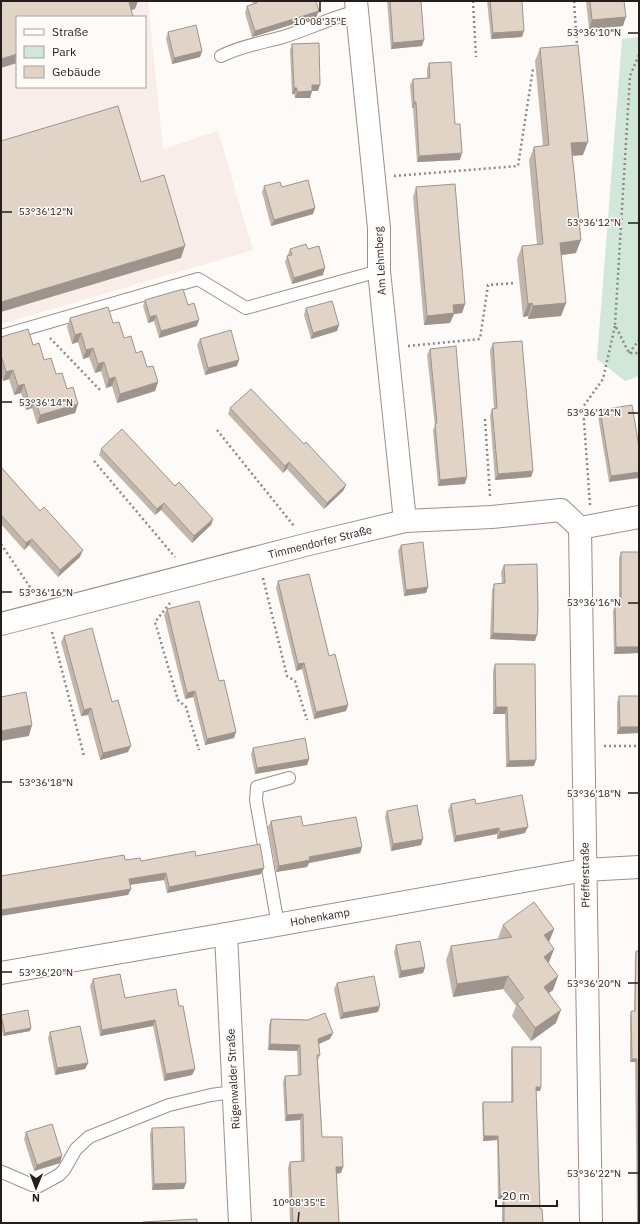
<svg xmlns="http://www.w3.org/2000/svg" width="640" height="1224" font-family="'IBM Plex Sans',sans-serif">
<rect width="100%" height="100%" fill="#fefaf8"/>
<path fill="#f8ede8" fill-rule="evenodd" d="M 1,1 L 148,1 L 163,149 L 218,131 L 253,250 L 1,324 ZM 17,17 L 145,17 L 145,87 L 17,87 Z"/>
<polygon fill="#d1e7d9" points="639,37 639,376 625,381 597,359 622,39"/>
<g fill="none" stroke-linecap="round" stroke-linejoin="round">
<defs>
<g id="service">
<path d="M 221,56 C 241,46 261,43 283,37 C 308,29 331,18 357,11"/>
<polyline points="1,336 198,279 246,308 379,271"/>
<polyline points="278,925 256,800 257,787 289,778"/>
<polyline points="2,1172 32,1185 39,1186 59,1175 64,1170 76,1149 89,1137 169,1105 211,1095 233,1092"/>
</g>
<g id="minor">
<polyline points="356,1 379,228 379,271 405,521"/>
<polyline points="580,528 591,1223"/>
<polyline points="580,528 639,517"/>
<polyline points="1,624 309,544 405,521 492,517 561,510 580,528"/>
<polyline points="226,934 240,1223"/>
<polyline points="1,973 226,934 585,870 639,867"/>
</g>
</defs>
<use href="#service" stroke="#9f8e87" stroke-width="14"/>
<use href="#minor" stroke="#9f8e87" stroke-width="24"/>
<g stroke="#8d8885" stroke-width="2.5" stroke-dasharray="2 3" stroke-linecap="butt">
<polyline points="473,1 476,57"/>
<polyline points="574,1 577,45"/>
<polyline points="639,55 630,76 615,325 629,353 639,353"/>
<polyline points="394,176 518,166 533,69"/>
<polyline points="50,338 100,390"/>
<polyline points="408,346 480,339 488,285 516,283"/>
<polyline points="629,353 639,340"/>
<polyline points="485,419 490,496"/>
<polyline points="217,430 294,526"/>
<polyline points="94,461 175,557"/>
<polyline points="590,505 583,407 603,379 615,326"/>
<polyline points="1,544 34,593"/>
<polyline points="263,578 287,676 295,681 307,720"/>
<polyline points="170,603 155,622 178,700 186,707 199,750"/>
<polyline points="52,632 84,756"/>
<polyline points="604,746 639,746"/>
</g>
<use href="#service" stroke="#fff" stroke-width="12"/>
<use href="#minor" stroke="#fff" stroke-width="22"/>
</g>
<g fill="#c2b6ab">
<polygon points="252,1 316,1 319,11 316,17 252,37 245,13 247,6 253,4"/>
<polygon points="387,1 421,1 422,46 391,49"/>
<polygon points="487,1 522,1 522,37 491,39"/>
<polygon points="586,1 624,1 623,26 589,29"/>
<polygon points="168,32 202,51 200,57 172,64 166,39"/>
<polygon points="292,44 318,91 312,91 310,98 295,98 294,94 292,94 290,50"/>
<polygon points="540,48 583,155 572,156 576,253 561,255 566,303 561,316 528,319 528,316 523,317 517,259 522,246 537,245 529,160 534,147 543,146 535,61"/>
<polygon points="429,63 455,124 460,160 417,162 413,108 412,108 410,85 413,79 427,78 427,69"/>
<polygon points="264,186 282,187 315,208 313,214 271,226 262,192"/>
<polygon points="416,187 465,304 462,313 454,314 450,323 424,325 413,197"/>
<polygon points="290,249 308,249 323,275 292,284 285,262"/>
<polygon points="145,300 188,305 197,326 159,338 154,321 148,323 143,306"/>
<polygon points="306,308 339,325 337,331 311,339 304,315"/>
<polygon points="70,318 113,323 158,382 155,391 117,403 112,386 106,388 101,371 95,373 89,357 83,359 78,342 72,344 67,327"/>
<polygon points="1,337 33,345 78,404 75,413 37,424 32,408 26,410 21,393 14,395 9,379 3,381 1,375"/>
<polygon points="200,339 237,366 205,375 197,345"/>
<polygon points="493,343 533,471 531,477 495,480 490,415 492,409 494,408 490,350"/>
<polygon points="430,349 465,484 438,486 433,430 435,426 427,355"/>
<polygon points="230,408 304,444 346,485 343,491 324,509 287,469 283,473 228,414"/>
<polygon points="600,410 639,447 609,482 598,416"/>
<polygon points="101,449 175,486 213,519 211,525 192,543 161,510 155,515 99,455"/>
<polygon points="1,467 80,557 58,577 29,545 24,550 1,524"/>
<polygon points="401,545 428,587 426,593 404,596 398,551"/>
<polygon points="621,552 639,653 614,654 613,611 615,605 619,605 619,558"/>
<polygon points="504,565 535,641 490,639 492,590 494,584 502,583 501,572"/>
<polygon points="278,581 329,656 348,705 346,711 314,719 302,669 296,671 276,588"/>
<polygon points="167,609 219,681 236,732 234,738 205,745 193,697 185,699 164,615"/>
<polygon points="64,636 112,702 128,752 100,760 88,715 81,716 61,642"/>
<polygon points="495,664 534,766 506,767 505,714 493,714 493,671"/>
<polygon points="619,696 639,696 639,733 617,734 617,703"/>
<polygon points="253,748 309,759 307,765 255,774 251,754"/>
<polygon points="451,804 525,833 497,839 497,834 454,842 448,810"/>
<polygon points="387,811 421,845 391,851 385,817"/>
<polygon points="271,821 303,826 362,847 360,853 309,863 307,867 276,872 268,827"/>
<polygon points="196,856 264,868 261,874 167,893 164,880 130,885 131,889 128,895 125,860 141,861"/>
<polygon points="503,925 554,929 549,942 554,949 549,962 548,963 558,976 553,990 549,993 556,1023 531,1041 512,1016 516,1006 503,989 453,997 446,960 451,946 499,939 498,938"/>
<polygon points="396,945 425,967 423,973 399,978 394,952"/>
<polygon points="636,951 639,1223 637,1223 635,1062 630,1062 630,1015 631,1011 634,1011 635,955"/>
<polygon points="93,979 125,998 179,1006 195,1069 192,1075 164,1081 153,1026 100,1036 90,986"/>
<polygon points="337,983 378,1012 340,1019 334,989"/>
<polygon points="1,1015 31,1028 30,1031 3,1036 1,1023"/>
<polygon points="271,1019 330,1039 319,1044 320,1055 318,1060 322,1137 341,1173 336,1174 339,1223 290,1223 288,1168 290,1162 301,1161 300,1120 285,1121 283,1082 285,1076 298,1075 297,1051 268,1050 269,1025"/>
<polygon points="50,1032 88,1063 85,1069 55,1075 48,1038"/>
<polygon points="512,1047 541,1087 540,1091 536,1091 540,1209 543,1223 502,1223 502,1199 498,1199 497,1140 483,1141 482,1107 483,1102 511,1102 511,1051"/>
<polygon points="152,1128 184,1189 152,1190 150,1134"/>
<polygon points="26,1132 60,1163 34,1171 24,1139"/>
</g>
<g fill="#9e948b">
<polygon points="134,1 138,1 135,9 125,12 129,2"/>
<polygon points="319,11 316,17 252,37 255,31"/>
<polygon points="626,17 623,26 589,29 592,20"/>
<polygon points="524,31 522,37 491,39 493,33"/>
<polygon points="424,40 422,46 391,49 393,43"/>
<polygon points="202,51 200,57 172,64 174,58"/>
<polygon points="17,54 17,63 1,68 1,59"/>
<polygon points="312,85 320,85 318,91 312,91 310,98 295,98 297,92"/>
<polygon points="294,88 297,88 294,94 292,94"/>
<polygon points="414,102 416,102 413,108 412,108"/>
<polygon points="588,142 583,155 566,156 571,143"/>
<polygon points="462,153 460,160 417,162 419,156"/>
<polygon points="315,208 313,214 271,226 274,220"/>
<polygon points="581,240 576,253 555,256 560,243"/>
<polygon points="185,246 181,258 1,312 1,302"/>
<polygon points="325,268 323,275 292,284 294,278"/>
<polygon points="532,303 528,316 523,317 528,304"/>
<polygon points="566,303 561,316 528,319 533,306"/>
<polygon points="465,304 462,313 454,314 450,323 424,325 427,316 453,305"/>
<polygon points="156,315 154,321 148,323 150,317"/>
<polygon points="199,320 197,326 159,338 161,331"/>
<polygon points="339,325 337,331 311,339 313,333"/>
<polygon points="81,333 78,342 72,344 75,335"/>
<polygon points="93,348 89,357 83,359 86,350"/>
<polygon points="239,360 237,366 205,375 208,368"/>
<polygon points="104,362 101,371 95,373 98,364"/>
<polygon points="13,370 9,379 3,381 6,372"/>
<polygon points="115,377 112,386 106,388 109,379"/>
<polygon points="158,382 155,391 117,403 120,394"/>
<polygon points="24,384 21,393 14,395 18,386"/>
<polygon points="35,399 32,408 26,410 29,401"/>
<polygon points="78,404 75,413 37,424 40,415"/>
<polygon points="289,462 287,469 283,473 285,466"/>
<polygon points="533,471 531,477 495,480 498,474"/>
<polygon points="639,472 639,478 609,482 611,476"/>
<polygon points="467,477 465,484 438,486 440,480"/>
<polygon points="346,485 343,491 324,509 327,503"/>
<polygon points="164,503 161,510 155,515 157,509"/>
<polygon points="213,519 211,525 192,543 194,536"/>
<polygon points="32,539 29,545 24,550 26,543"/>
<polygon points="83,550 80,557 58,577 60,570"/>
<polygon points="428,587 426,593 404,596 406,590"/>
<polygon points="493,633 537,635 535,641 490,639"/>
<polygon points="616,647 639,647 639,653 614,654"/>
<polygon points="304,663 302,669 296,671 298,664"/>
<polygon points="195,691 193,697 185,699 187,693"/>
<polygon points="348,705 346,711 314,719 316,712"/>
<polygon points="496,707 507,707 505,714 493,714"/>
<polygon points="91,708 88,715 81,716 84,710"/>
<polygon points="32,725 29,736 1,741 1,731"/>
<polygon points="620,727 639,727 639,733 617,734"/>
<polygon points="236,732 234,738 205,745 207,739"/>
<polygon points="131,746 128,752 100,760 103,753"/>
<polygon points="309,759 307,765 255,774 257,768"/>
<polygon points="536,760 534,766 506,767 509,761"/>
<polygon points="528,827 525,833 497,839 500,832"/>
<polygon points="499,828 497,834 454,842 456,836"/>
<polygon points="423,839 421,845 391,851 393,844"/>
<polygon points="362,847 360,853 309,863 307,867 276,872 279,866 309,857"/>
<polygon points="264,868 261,874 167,893 169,887"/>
<polygon points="166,873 164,880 127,885 129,879"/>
<polygon points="131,889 128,895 1,916 1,910"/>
<polygon points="554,929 549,942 544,935"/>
<polygon points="554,949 549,962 539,970 544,957"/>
<polygon points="425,967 423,973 399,978 401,971"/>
<polygon points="508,976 503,989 453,997 457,984"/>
<polygon points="558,976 553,990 539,1000 544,987"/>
<polygon points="380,1006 378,1012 340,1019 343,1013"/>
<polygon points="561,1010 556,1023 531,1041 535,1028"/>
<polygon points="155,1020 153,1026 100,1036 102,1030"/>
<polygon points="31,1028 30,1031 3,1036 5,1033"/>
<polygon points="333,1033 330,1039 316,1045 318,1039"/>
<polygon points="270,1044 300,1045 297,1051 268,1050"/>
<polygon points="632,1059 637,1059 635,1062 630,1062"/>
<polygon points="88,1063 85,1069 55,1075 57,1068"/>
<polygon points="195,1069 192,1075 164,1081 166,1074"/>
<polygon points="536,1087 541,1087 540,1091 535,1091"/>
<polygon points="303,1114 300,1120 285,1121 287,1115"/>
<polygon points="484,1136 498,1136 497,1140 483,1141"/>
<polygon points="62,1156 60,1163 34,1171 37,1165"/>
<polygon points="336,1167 343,1167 341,1173 333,1174"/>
<polygon points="186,1183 184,1189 152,1190 154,1184"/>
<polygon points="500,1194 504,1194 502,1199 498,1199"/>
</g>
<g fill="#e1d4c7" stroke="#9e948b">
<polygon points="1,1 134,1 129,2 133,17 17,17 17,54 1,59"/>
<polygon points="256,1 316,1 319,11 255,31 247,6 257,3"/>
<polygon points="390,1 421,1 424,40 393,43"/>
<polygon points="490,1 522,1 524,31 493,33"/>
<polygon points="590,1 624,1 626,17 592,20"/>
<polygon points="196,25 202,51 174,58 168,32"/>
<polygon points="319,43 320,85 312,85 312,91 297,92 297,88 294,88 292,44"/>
<polygon points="578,45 588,142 571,143 581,240 560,243 566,303 533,306 532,303 528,304 522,246 543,244 534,147 549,145 540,48"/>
<polygon points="451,62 455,124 460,124 462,153 419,156 416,102 414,102 413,79 430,78 429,63"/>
<polygon points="118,106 141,182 164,175 185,246 1,302 1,141"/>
<polygon points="308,180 315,208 274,220 264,186 280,182 282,187"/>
<polygon points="455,184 465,304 453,305 454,313 427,316 416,187"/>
<polygon points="306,244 308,249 319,246 325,268 294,278 287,256 292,255 290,249"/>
<polygon points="183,289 188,305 194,303 199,320 161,331 156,315 150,317 145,300"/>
<polygon points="332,301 339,325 313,333 306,308"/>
<polygon points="108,307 113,323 119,322 124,338 131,336 136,353 142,351 147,367 153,366 158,382 120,394 115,377 109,379 104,362 98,364 93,348 86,350 81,333 75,335 70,318"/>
<polygon points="28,329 33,345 39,343 44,360 51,358 56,374 62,373 67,389 73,387 78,404 40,415 35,399 29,401 24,384 18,386 13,370 6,372 1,355 1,337"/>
<polygon points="231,330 239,360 208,368 200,339"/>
<polygon points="522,341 533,471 498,474 492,409 497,408 493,343"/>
<polygon points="456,346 467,477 440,480 435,424 437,423 430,349"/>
<polygon points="251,389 304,444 306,442 346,485 327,503 289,462 285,466 230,408"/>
<polygon points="632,405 639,447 639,472 611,476 600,410"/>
<polygon points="122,429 175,486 179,482 213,519 194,536 164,503 157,509 101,449"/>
<polygon points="1,467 40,511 44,507 83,550 60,570 32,539 26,543 1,515"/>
<polygon points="423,542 428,587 406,590 401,545"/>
<polygon points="621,552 639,552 639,647 616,647 615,605 621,605"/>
<polygon points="537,564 538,609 537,635 493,633 494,584 505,583 504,565"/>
<polygon points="309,574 329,656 335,654 348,705 316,712 304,663 298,664 278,581"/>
<polygon points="199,601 219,681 224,680 236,732 207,739 195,691 187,693 167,609"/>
<polygon points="92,628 112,702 118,700 131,746 103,753 91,708 84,710 64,636"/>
<polygon points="495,664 535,664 536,760 509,761 507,707 496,707"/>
<polygon points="26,692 32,725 1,731 1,697"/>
<polygon points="619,696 639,696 639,727 620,727"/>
<polygon points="305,738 309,759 257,768 253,748"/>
<polygon points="522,795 528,827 500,832 499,828 456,836 451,804 475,799 476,804"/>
<polygon points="417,805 423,839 393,844 387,811"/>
<polygon points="301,816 303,826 356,817 362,847 309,857 310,860 279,866 271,821"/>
<polygon points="260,844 264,868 169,887 166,873 129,879 131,889 1,910 1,876 124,855 125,860 140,858 141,861 195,851 196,856"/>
<polygon points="534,902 554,929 544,935 554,949 544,957 558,976 544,987 561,1010 535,1028 517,1003 524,998 508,976 457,984 451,946 512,937 503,925"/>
<polygon points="420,941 425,967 401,971 396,945"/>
<polygon points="636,951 639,951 639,1220 638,1220 637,1059 632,1059 631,1011 635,1011"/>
<polygon points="120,974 125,998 176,989 179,1006 183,1006 195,1069 166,1074 155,1020 102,1030 93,979"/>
<polygon points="374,976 380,1006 343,1013 337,983"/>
<polygon points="28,1010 31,1028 5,1033 1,1015"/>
<polygon points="325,1013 333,1033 318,1039 320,1055 317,1055 322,1137 342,1137 343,1167 336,1167 339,1223 293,1223 290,1162 304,1161 303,1114 287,1115 285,1076 301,1075 300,1045 270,1044 271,1019 308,1020"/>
<polygon points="80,1026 88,1063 57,1068 50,1032"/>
<polygon points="512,1047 541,1047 541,1087 536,1087 540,1209 542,1209 543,1223 504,1223 504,1194 500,1194 498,1136 484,1136 483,1102 513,1102"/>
<polygon points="52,1124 62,1156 37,1165 26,1132"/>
<polygon points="184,1127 186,1183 154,1184 152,1128"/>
<polygon points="197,1219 197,1223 143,1223 143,1222"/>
</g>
<path fill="none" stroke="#251e1b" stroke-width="1.5" d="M 320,12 L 320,2M 628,33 L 638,33M 2,212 L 12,212M 628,223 L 638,223M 2,402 L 12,402M 628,413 L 638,413M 2,592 L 12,592M 628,603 L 638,603M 2,782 L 12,782M 628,793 L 638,793M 2,972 L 12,972M 628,983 L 638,983M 628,1173 L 638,1173M 298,1222 L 299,1212"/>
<g text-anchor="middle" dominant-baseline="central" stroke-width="3" stroke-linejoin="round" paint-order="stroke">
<g font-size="11" fill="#251e1b" stroke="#fefaf8">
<text transform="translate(380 261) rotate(-93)">Am Lehmberg</text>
<text transform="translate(320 542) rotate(-14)">Timmendorfer Straße</text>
<text transform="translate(585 875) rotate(-91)">Pfefferstraße</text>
<text transform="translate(320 917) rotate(-10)">Hohenkamp</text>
<text transform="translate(233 1079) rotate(-93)">Rügenwalder Straße</text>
</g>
</g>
<g font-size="10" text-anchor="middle" fill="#251e1b" stroke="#fefaf8" stroke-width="3" stroke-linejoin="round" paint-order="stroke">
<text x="320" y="25">10°08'35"E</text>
<text x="594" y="36">53°36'10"N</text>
<text x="46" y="215">53°36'12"N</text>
<text x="594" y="226">53°36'12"N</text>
<text x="46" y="406">53°36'14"N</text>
<text x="594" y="416">53°36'14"N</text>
<text x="46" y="596">53°36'16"N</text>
<text x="594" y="606">53°36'16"N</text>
<text x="46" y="786">53°36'18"N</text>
<text x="594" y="797">53°36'18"N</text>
<text x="46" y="976">53°36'20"N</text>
<text x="594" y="987">53°36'20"N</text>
<text x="594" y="1177">53°36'22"N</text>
<text x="299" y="1206">10°08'35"E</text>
</g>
<rect width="640" height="1224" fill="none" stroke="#251e1b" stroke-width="4"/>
<rect x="16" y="16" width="130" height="72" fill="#fefaf8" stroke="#a7a2a0"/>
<rect x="24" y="29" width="20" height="6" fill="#ffffff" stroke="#a7a2a0"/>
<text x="52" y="36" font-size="12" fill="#251e1b">Straße</text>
<rect x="24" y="46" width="20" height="12" fill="#d1e7d9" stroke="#a7a2a0"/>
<text x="52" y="56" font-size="12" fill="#251e1b">Park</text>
<rect x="24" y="66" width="20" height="12" fill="#e1d4c7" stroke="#a7a2a0"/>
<text x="52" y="76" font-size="12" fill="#251e1b">Gebäude</text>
<g transform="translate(36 1188) rotate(181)" stroke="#fefaf8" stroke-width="3" paint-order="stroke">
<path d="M0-3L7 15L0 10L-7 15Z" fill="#251e1b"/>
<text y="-6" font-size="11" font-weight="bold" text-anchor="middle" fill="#251e1b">N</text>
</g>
<path d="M496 1200v6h61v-6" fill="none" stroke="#251e1b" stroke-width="2"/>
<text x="502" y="1200" font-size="12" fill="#251e1b" stroke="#fefaf8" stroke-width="3" paint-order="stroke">20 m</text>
</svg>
